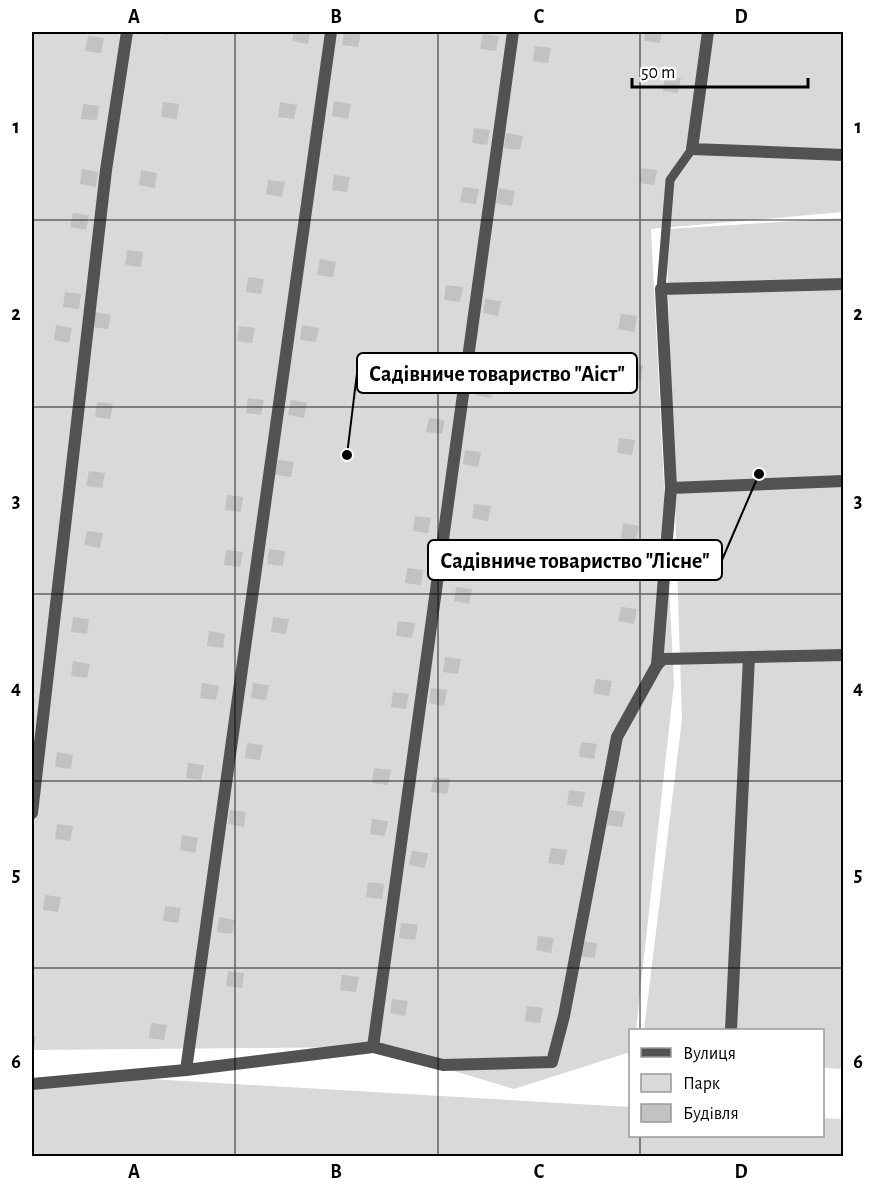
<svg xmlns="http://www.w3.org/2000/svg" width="875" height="1188" font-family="'Alegreya Sans',sans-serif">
<rect width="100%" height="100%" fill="#fff"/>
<g fill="#d9d9d9">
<polygon points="32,32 843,32 843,212 651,229 674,683 636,1030 630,1030 630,1052 514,1089 373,1047 32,1050"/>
<polygon points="843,218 843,1069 823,1068 822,1030 644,1030 682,719 666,229"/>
<polygon points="99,1076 630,1107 630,1136 822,1136 823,1118 843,1119 843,1156 32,1156 32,1084"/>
</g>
<g fill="#c2c2c2">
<polygon points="151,32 169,32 168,35"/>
<polygon points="294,32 310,32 308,44 292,41"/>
<polygon points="344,32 361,32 358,47 342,45"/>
<polygon points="645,32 662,32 660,43 644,41"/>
<polygon points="483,34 499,36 496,51 480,49"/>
<polygon points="88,36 104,38 101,53 85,51"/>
<polygon points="535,46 551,48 548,63 533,61"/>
<polygon points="665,76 681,78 678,93 663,91"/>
<polygon points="334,101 351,104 348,119 332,116"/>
<polygon points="163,102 179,104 177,119 161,117"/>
<polygon points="280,102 297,105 294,119 278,117"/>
<polygon points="83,104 99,106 97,120 81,119"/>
<polygon points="474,128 490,130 487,145 472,143"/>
<polygon points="506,133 523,136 520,150 504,148"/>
<polygon points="641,168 657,170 654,185 639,183"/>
<polygon points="82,169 98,172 96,187 80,184"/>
<polygon points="141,170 157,173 155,188 139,185"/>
<polygon points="334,175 350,177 347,192 332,190"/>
<polygon points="268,180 285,182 282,197 266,194"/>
<polygon points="463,187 479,189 476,204 460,202"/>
<polygon points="499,188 515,191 512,206 496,203"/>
<polygon points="73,213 89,215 86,230 70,227"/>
<polygon points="127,250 143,252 141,267 125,265"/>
<polygon points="320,259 336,262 333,277 317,275"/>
<polygon points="248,277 264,279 261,294 246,292"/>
<polygon points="446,285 463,287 460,302 444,300"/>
<polygon points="65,292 81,294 79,309 63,307"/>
<polygon points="485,299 501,301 498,316 483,313"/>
<polygon points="94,312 111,315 108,329 92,327"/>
<polygon points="621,314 637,316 634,332 618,329"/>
<polygon points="56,325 72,328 69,343 54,340"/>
<polygon points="302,325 319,328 316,342 300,340"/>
<polygon points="239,326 255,328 252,343 237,341"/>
<polygon points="627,363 643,365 641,380 625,378"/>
<polygon points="477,381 494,383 491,398 475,395"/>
<polygon points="248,398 264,400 261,415 246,413"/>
<polygon points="291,400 307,403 304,418 288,415"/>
<polygon points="97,402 113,404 110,419 95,417"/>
<polygon points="429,418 445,420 442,434 426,432"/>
<polygon points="619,438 635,440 632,455 617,453"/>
<polygon points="465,450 481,452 478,467 463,464"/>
<polygon points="278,460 294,462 291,477 275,475"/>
<polygon points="89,471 105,473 102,488 86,486"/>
<polygon points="227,495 243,497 241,512 225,510"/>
<polygon points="474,504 491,506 488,521 472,518"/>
<polygon points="415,516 431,518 428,533 413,531"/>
<polygon points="623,523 639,526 636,540 621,538"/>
<polygon points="87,531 103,533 100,548 84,545"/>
<polygon points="269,549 285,551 283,566 267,564"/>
<polygon points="226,550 243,552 240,567 224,565"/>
<polygon points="407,568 423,570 421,585 405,583"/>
<polygon points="456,587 472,589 469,604 454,601"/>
<polygon points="621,607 637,609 634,624 618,621"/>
<polygon points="73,617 89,619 87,634 71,632"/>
<polygon points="273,617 289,619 286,634 271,632"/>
<polygon points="398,621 415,623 412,638 396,636"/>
<polygon points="209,631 225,634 223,648 207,646"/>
<polygon points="445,657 461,659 458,674 443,672"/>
<polygon points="73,661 90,664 87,678 71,676"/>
<polygon points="596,679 612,681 609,696 593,693"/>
<polygon points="202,683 219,686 216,700 200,698"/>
<polygon points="253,683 269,685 266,700 251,698"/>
<polygon points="431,688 447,690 444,706 429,703"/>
<polygon points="393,692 409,694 406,709 391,707"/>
<polygon points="581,742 597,744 594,759 579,757"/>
<polygon points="247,743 263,745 260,760 245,758"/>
<polygon points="57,752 73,755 71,769 55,767"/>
<polygon points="188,763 204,765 201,780 186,778"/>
<polygon points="374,768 391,770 388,785 372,783"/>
<polygon points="434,777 450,779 447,794 431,792"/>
<polygon points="569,790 585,792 582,807 567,805"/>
<polygon points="230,810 246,812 244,827 228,824"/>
<polygon points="609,810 625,812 622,827 607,825"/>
<polygon points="372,819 388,821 385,836 370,834"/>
<polygon points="57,824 73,826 70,841 55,839"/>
<polygon points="182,835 198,838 195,853 180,850"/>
<polygon points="551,848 567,850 564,865 548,863"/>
<polygon points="412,851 428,853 425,868 409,865"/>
<polygon points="368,882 384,884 382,899 366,897"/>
<polygon points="45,895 61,897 58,912 43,910"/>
<polygon points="165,906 181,908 178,923 163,921"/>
<polygon points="219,917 235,920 232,934 217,932"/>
<polygon points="401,923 418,925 415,940 399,938"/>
<polygon points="538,936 554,938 551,953 536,950"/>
<polygon points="581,941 597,943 595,958 579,956"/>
<polygon points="228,971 244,973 242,988 226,986"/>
<polygon points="342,975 359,977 356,992 340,990"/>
<polygon points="392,999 408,1001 405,1016 390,1013"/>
<polygon points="527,1006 543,1008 540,1023 525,1021"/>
<polygon points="151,1023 167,1025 164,1040 149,1038"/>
<polygon points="32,1036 36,1036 33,1053 32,1053"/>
</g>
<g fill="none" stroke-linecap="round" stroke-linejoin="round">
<polyline stroke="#525252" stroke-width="9" points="661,289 670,180 692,149"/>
<g stroke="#525252" stroke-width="12">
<polyline points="513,32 373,1047 443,1065 552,1062 564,1016 617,737 657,665 663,659 844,655"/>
<polyline points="708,32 692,149 844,155"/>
<polyline points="671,488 661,289 844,284"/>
<polyline points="657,665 671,488 844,481"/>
<polyline points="32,813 106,170 127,32"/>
<polyline points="731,1030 749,657"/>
<polyline points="186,1070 331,32"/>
<polyline points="32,1084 186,1070 373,1047"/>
</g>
</g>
<path fill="none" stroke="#000" stroke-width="1.5" stroke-opacity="0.55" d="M 235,32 L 235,1156M 438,32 L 438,1156M 640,32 L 640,1030M 32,220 L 844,220M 32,407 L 844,407M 32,594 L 844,594M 32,781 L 844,781M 32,968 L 844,968M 640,1136 L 640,1156"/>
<path fill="none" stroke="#000" stroke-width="2" d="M347 455L357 373M759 474L722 560"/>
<g fill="#000" stroke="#fff" stroke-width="2">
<circle cx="347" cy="455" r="6"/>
<circle cx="759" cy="474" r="6"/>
</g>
<g fill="#fff" stroke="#000" stroke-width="2">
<rect x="357" y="353" width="280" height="40" rx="6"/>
<rect x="428" y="540" width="294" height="40" rx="6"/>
</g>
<g font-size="22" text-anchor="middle" font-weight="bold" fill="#000">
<text x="497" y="381">Садівниче товариство "Аіст"</text>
<text x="575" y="568">Садівниче товариство "Лісне"</text>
</g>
<rect width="875" height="1188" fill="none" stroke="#ffffff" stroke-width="66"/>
<rect x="629" y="1029" width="195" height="108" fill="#ffffff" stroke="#999999" stroke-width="1.5"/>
<rect x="641" y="1048" width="30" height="9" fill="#525252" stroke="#999999" stroke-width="1.5"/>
<text x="683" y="1059" font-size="18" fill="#000000">Вулиця</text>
<rect x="641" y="1074" width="30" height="18" fill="#d9d9d9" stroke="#999999" stroke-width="1.5"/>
<text x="683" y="1089" font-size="18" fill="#000000">Парк</text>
<rect x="641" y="1104" width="30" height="18" fill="#c2c2c2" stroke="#999999" stroke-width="1.5"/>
<text x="683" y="1119" font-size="18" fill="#000000">Будівля</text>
<path d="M632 78v9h176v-9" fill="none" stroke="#000000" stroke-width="3"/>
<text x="641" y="78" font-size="18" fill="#000000" stroke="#ffffff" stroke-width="4.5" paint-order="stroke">50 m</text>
<rect x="33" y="33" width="809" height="1122" fill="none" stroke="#000" stroke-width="2"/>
<g font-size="20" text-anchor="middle" font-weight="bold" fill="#000">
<text x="134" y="23">A</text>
<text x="336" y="23">B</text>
<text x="539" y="23">C</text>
<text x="741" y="23">D</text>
<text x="16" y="133">1</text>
<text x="858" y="133">1</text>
<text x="16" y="320">2</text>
<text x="858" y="320">2</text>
<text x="16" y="507">3</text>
<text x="858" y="507">3</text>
<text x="16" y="694">4</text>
<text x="858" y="694">4</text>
<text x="16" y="881">5</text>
<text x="858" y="881">5</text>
<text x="16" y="1068">6</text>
<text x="858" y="1068">6</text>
<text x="134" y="1178">A</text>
<text x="336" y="1178">B</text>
<text x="539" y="1178">C</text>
<text x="741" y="1178">D</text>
</g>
</svg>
